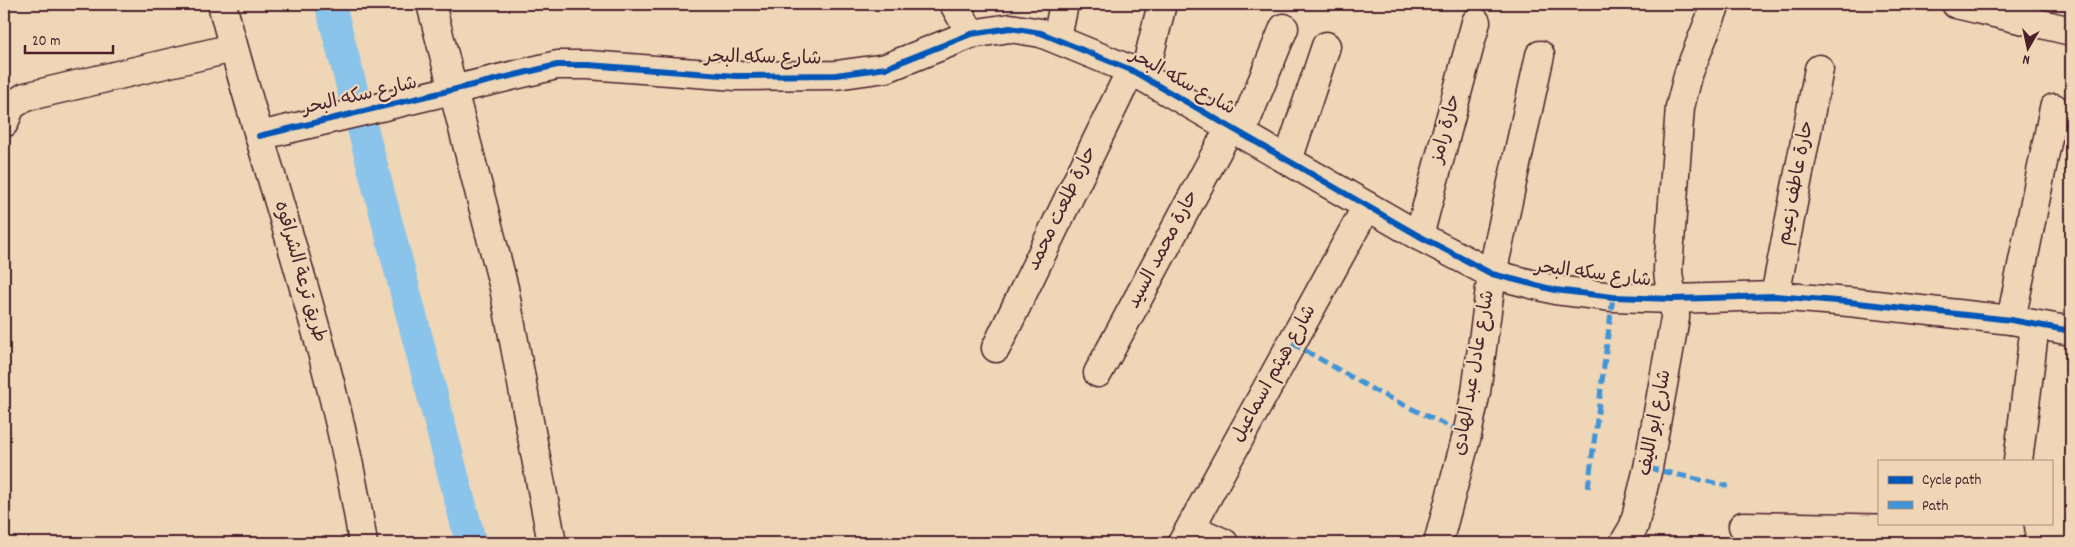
<svg xmlns="http://www.w3.org/2000/svg" width="2075" height="547" font-family="Dekko,'Playpen Sans Arabic',sans-serif">
<rect width="100%" height="100%" fill="#efd6b6"/>
<filter id="ink" filterUnits="userSpaceOnUse"><feTurbulence type="fractalNoise" baseFrequency=".02" numOctaves="2"/><feDisplacementMap in="SourceGraphic" scale="10" xChannelSelector="R" yChannelSelector="G"/><feConvolveMatrix kernelMatrix="1 2 1 2 8 2 1 2 1" color-interpolation-filters="sRGB"/></filter>
<g filter="url(#ink)">
<g fill="none" stroke-linecap="round" stroke-linejoin="round">
<polyline stroke="#8bc4ea" stroke-width="31" points="330,4 471,543"/>
<defs>
<g id="street">
<polyline points="431,4 504,288 552,543"/>
<polyline points="954,4 971,34"/>
<polyline points="1956,4 2071,31"/>
<polyline points="1057,38 1064,4"/>
<polyline points="1144,77 1162,4"/>
<polyline points="4,123 11,106 25,97 233,48"/>
<polyline points="1241,133 1284,28"/>
<polyline points="259,136 557,65 588,65 736,76 836,75 886,68 971,34 1010,28 1041,33 1131,70 1419,236 1492,274 1555,290 1613,297 1673,299 1775,296 1849,302 2011,320 2071,331"/>
<polyline points="1288,160 1326,46"/>
<polyline points="1419,236 1476,22"/>
<polyline points="1775,296 1819,69"/>
<polyline points="2011,320 2054,108"/>
<polyline points="996,348 1131,70"/>
<polyline points="1098,373 1230,127"/>
<polyline points="2018,461 2035,325"/>
<polyline points="1743,526 2010,531"/>
<polyline points="1191,528 1224,543"/>
<polyline points="1182,543 1367,206"/>
<polyline points="1438,543 1467,435 1476,392 1492,274 1540,55"/>
<path d="M 1624,543 L 1634,526 L 1648,468 L 1675,318 C 1676,301 1668,286 1668,269 L 1680,107 L 1689,72 L 1716,4"/>
</g>
<path id="secondary" d="M 222,4 C 269,184 335,359 363,543"/>
</defs>
<use href="#street" stroke="#4a1f2b" stroke-width="31"/>
<use href="#secondary" stroke="#4a1f2b" stroke-width="31"/>
<use href="#street" stroke="#efd6b6" stroke-width="28"/>
<use href="#secondary" stroke="#efd6b6" stroke-width="28"/>
<g stroke="#4194d7" stroke-width="5" stroke-dasharray="10 5" stroke-linecap="butt">
<polyline points="1292,343 1379,393 1467,435"/>
<polyline points="1648,468 1728,486"/>
<polyline points="1588,488 1613,297"/>
</g>
<defs>
<polyline id="cycleway" points="259,136 557,65 588,65 736,76 836,75 886,68 971,34 1010,28 1041,33 1131,70 1419,236 1492,274 1555,290 1613,297 1673,299 1775,296 1849,302 2011,320 2071,331"/>
</defs>
<use href="#cycleway" stroke="#efd6b6" stroke-width="9"/>
<use href="#cycleway" stroke="#0057b8" stroke-width="6"/>
</g>
</g>
<g text-anchor="middle" dominant-baseline="central" stroke-width="4.5" stroke-linejoin="round" paint-order="stroke">
<g font-size="19" fill="#4a1f2b" stroke="#efd6b6">
<text transform="translate(763 59) rotate(1)">شارع سكه البحر</text>
<text transform="translate(1182 83) rotate(29)">شارع سكه البحر</text>
<text transform="translate(360 97) rotate(-13)">شارع سكه البحر</text>
<text transform="translate(1447 129) rotate(-75)">حارة رامز</text>
<text transform="translate(1797 183) rotate(-79)">حارة عاطف زعيم</text>
<text transform="translate(1063 209) rotate(-64)">حارة طلعت محمد</text>
<text transform="translate(1164 250) rotate(-62)">حارة محمد السيد</text>
<text transform="translate(299 272) rotate(74)">طريق ترعة الشراقوه</text>
<text transform="translate(1593 275) rotate(7)">شارع سكه البحر</text>
<text transform="translate(1475 373) rotate(-80)">شارع عادل عبد الهادى</text>
<text transform="translate(1275 374) rotate(-61)">شارع هيثم اسماعيل</text>
<text transform="translate(1656 423) rotate(-79)">شارع ابو الليف</text>
</g>
</g>
<rect width="2075" height="547" fill="none" stroke="#efd6b6" stroke-width="20"/>
<rect x="10" y="10" width="2055" height="527" fill="none" stroke="#4a1f2b" stroke-width="2" filter="url(#ink)"/>
<rect x="1878" y="460" width="175" height="65" fill="#efd6b6" stroke="#ad8d7e"/>
<rect x="1888" y="476" width="25" height="8" fill="#0057b8" stroke="#ad8d7e"/>
<text x="1922" y="484" font-size="15" fill="#4a1f2b">Cycle path</text>
<rect x="1888" y="501" width="25" height="8" fill="#4194d7" stroke="#ad8d7e"/>
<text x="1922" y="510" font-size="15" fill="#4a1f2b">Path</text>
<g transform="translate(2028 48) rotate(189)" stroke="#efd6b6" stroke-width="4" paint-order="stroke">
<path d="M0-4L9 19L0 12L-9 19Z" fill="#4a1f2b"/>
<text y="-8" font-size="14" font-weight="bold" text-anchor="middle" fill="#4a1f2b">N</text>
</g>
<path d="M25 45v8h88v-8" fill="none" stroke="#4a1f2b" stroke-width="2.5"/>
<text x="32" y="45" font-size="15" fill="#4a1f2b" stroke="#efd6b6" stroke-width="4" paint-order="stroke">20 m</text>
</svg>
